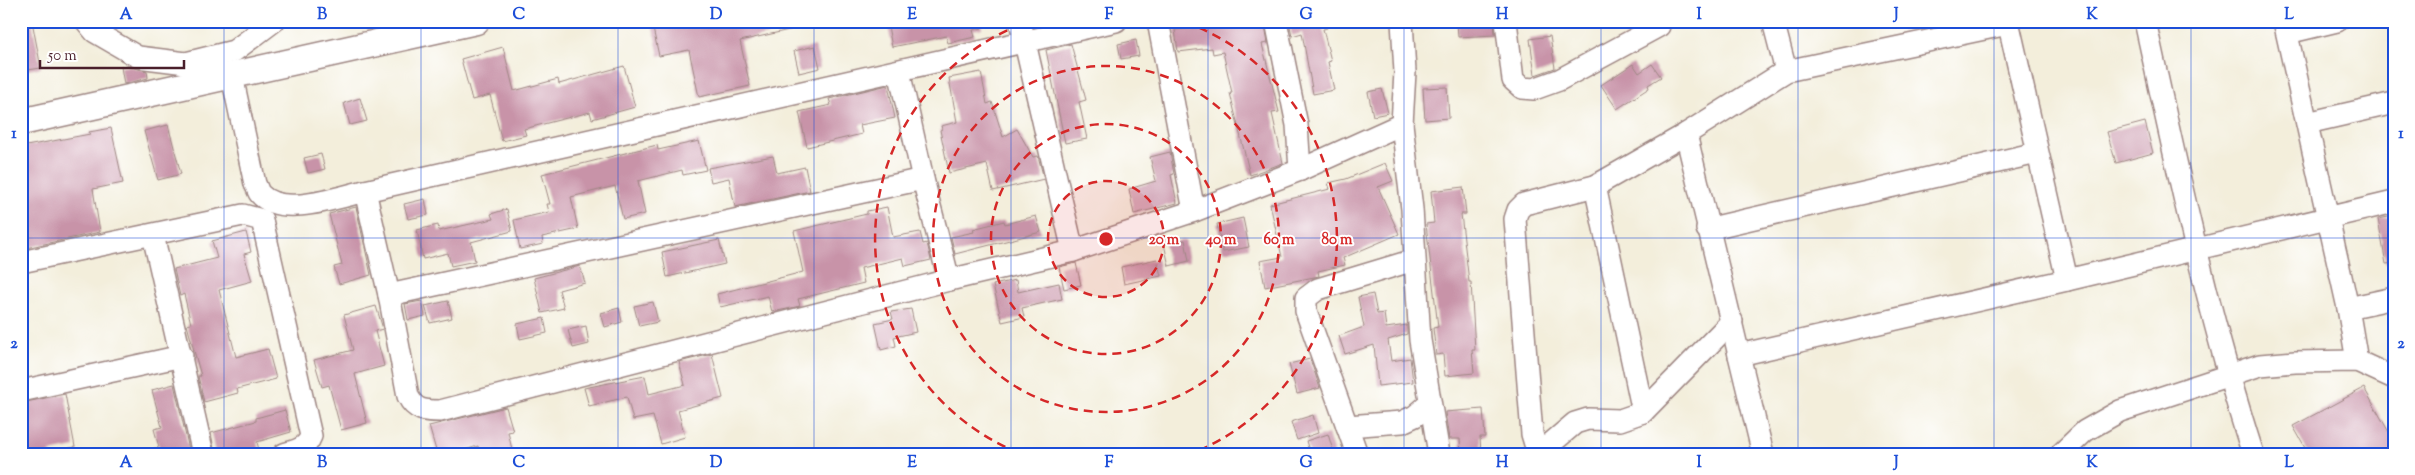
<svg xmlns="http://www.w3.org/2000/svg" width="2415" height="475" font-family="'Sorts Mill Goudy',serif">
<rect width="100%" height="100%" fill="#fff"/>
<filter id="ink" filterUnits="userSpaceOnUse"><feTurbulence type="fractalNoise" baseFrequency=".02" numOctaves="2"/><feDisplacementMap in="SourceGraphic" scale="10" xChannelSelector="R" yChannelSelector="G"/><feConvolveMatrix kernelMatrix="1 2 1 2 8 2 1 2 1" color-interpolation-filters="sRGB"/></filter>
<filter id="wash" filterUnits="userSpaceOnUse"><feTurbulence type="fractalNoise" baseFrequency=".0096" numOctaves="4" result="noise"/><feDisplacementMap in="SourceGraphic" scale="20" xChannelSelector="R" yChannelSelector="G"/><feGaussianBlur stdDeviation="1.12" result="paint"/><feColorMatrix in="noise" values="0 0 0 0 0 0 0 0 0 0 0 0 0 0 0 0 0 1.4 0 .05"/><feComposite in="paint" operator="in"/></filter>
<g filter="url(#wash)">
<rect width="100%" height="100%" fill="#f3eedb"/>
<g id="blocks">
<g fill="#c893a8">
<polygon points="21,21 32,21 41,68 21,71"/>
<polygon points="667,21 797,21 798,28 740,41 750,86 699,97 689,50 659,56 652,24"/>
<polygon points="887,21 981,21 982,28 973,30 975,37 948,43 946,36 892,47"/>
<polygon points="1206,21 1264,21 1268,43 1262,44 1279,112 1272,113 1283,163 1250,175 1230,93 1232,93 1223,52 1213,54 1212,48 1178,52 1175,30 1207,26"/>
<polygon points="1289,21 1326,21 1327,28 1323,29 1331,61 1328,62 1334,90 1313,94 1302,33 1292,36"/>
<polygon points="1457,21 1494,21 1495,35 1458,37"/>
<polygon points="1550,36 1555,68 1535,75 1530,39"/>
<polygon points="1136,40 1139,56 1121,59 1118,44"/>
<polygon points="1071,44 1086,100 1079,102 1087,139 1065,143 1046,50"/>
<polygon points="815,46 820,68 799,73 794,51"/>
<polygon points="503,47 514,91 558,79 559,84 624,66 635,107 592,119 590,112 524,129 526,135 502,141 490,95 472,100 461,59"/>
<polygon points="1633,64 1639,73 1652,64 1661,77 1648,85 1649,88 1617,109 1601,85"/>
<polygon points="128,66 147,71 148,78 124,84 121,67"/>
<polygon points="981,72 987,104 992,102 1003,137 1017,129 1033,157 1038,156 1044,179 993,191 987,164 949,173 940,130 942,129 941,126 957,122 949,78"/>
<polygon points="888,85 895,118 860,125 862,134 807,147 799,112 831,105 829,99"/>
<polygon points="1447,87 1449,118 1425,120 1423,88"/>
<polygon points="1382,89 1388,113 1373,116 1368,92"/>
<polygon points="360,98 367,121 350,125 344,103"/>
<polygon points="2145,122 2153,153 2116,163 2107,132"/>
<polygon points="168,125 181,174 158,180 144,131"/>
<polygon points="111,128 123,183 93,189 100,232 21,249 21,147 90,134 89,132"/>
<polygon points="699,141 706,170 683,175 682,170 638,181 645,214 623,219 615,186 571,197 578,229 542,237 543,244 520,249 514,220 549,212 547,204 550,204 542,174 657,145 658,150"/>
<polygon points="1170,152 1174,174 1171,175 1177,203 1134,214 1129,189 1156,181 1150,157"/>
<polygon points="321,154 325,169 308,173 304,158"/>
<polygon points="773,156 777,173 805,167 810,191 735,207 729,178 711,182 708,168"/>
<polygon points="1385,163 1393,181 1378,187 1399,234 1343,258 1345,265 1318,271 1319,276 1265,287 1260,261 1282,257 1270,204 1330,189 1328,183 1346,179"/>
<polygon points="1463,187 1466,214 1461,214 1469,282 1471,282 1475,350 1472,350 1474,373 1445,376 1443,354 1436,355 1433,328 1438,327 1426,224 1434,223 1431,191"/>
<polygon points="425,199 428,215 408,219 404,204"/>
<polygon points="356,207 371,275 339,284 334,267 342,265 329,214"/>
<polygon points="887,207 893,237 920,232 923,244 927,243 931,260 905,266 903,258 861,268 864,283 798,299 800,306 787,309 772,312 768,296 720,307 717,294 803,272 794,231 867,214 867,211"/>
<polygon points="507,209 512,231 471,242 475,261 451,266 448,253 423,259 417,230 438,225 439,231 493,219 491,214"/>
<polygon points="1036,216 1041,232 955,254 951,237 974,232 973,229 1004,221 1005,224"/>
<polygon points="2394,216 2394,263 2386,264 2378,219"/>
<polygon points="1243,218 1249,247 1223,252 1217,224"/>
<polygon points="246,232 251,252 244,254 252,281 219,290 236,357 268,349 276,379 237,389 238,393 204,402 198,376 201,376 187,325 191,324 184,294 180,296 174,269 217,258 212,241"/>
<polygon points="719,240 725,264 667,277 662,252"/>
<polygon points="1185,240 1189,261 1169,266 1164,244"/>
<polygon points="1157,259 1161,276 1124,284 1121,267"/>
<polygon points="1076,263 1081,285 1064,289 1059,267"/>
<polygon points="580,266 585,283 559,290 564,308 542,313 534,278"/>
<polygon points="1016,280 1018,292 1059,283 1062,299 1022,308 1024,317 1002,322 993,285"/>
<polygon points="1373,294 1377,314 1384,313 1386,328 1407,325 1407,334 1388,340 1391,361 1410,358 1413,382 1378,386 1374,345 1345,354 1339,336 1364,327 1358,297"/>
<polygon points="422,301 425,316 408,320 405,304"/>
<polygon points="448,301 452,318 430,323 425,306"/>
<polygon points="653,302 658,322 639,326 634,306"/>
<polygon points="376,306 383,329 375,331 384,366 355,374 367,423 341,430 329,385 322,387 314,360 353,350 344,315"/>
<polygon points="619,308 622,322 605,327 601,313"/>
<polygon points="911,309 916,332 894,337 896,346 881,350 875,323 893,319 891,312"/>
<polygon points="544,318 547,333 520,339 517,324"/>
<polygon points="586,326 589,344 573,348 568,330"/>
<polygon points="712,354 723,398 678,410 685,437 661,444 653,416 633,420 627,397 589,406 584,388 645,376 649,394 685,385 679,362"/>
<polygon points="1310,359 1320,388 1297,394 1289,364"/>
<polygon points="174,384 190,454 152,454 152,449 159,447 154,429 162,427 152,390"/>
<polygon points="2364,388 2394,441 2394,454 2309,454 2293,426"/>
<polygon points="65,394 75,447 50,452 51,454 21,454 21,403"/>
<polygon points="506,407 513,431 508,432 513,454 480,454 478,446 450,454 437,454 429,426"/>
<polygon points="1483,409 1485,437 1480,437 1481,454 1461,454 1460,439 1449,439 1445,412"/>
<polygon points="285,410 291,432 257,442 259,450 244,454 215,454 211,433 256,421 256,418"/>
<polygon points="1313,415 1318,433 1297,440 1291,422"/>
<polygon points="1328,434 1334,454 1310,454 1306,441"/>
</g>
</g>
</g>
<g filter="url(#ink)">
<use href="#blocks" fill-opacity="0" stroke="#9e8683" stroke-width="1"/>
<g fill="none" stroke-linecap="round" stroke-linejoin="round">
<defs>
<g id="minor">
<polyline points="86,21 95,32 138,57 186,63 234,51 274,21"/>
<polyline points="1020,21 1073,251"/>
<polyline points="1158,21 1194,211"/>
<polyline points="1276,21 1297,125 1300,170"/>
<polyline points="1402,21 1405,72 1402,124 1412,209 1420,340 1439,454"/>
<polyline points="1506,21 1513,80 1522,88 1534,89 1559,80 1659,26 1660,21"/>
<polyline points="1773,21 1786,71"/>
<polyline points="2008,21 2067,280"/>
<path d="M 2145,21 C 2177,167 2207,312 2253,454"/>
<polyline points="2284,21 2348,308 2357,361"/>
<polyline points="2287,33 2337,21"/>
<polyline points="899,71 923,179"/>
<path d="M 232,76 L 255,184 C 257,187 258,192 260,194 C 281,218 339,197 365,191 L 1116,21"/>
<polyline points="2307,123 2394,103"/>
<polyline points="1686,134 1739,355 2067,280 2394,202"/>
<polyline points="1595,186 1643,412"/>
<path d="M 365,191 L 389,295 L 408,396 C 415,411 425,411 440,411 L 949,280 L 1073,251 L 1194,211 L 1300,170 L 1402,124"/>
<polyline points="1707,229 2037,153"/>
<polyline points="153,235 203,454"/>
<path d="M 21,262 L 243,215 L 262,220 L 311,436 C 306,449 297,450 284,454"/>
<polyline points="389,295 923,179 949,280"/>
<polyline points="2348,308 2394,298"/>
<polyline points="1732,321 1643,412 1620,420 1588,419 1575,423 1548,446 1542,448 1535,444 1532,434 1515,219 1518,210 1524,204 1595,186 1686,134 1786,71 2008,24"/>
<polyline points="1739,355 1763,454"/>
<polyline points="21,391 182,356"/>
<polyline points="1347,426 1402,422 1415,416 1430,403"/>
<polyline points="1357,454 1306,311 1306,298 1318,289 1414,260"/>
<polyline points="2061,454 2085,431 2120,411 2260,365 2295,362 2357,361 2394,378"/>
</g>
<polyline id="tertiary" points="21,122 476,21"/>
</defs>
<use href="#minor" stroke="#9e8683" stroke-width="24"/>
<use href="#tertiary" stroke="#9e8683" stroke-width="29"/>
<use href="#minor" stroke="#fff" stroke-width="21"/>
<use href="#tertiary" stroke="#fff" stroke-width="26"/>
</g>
</g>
<path fill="none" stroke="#1d4ed8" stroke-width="1" stroke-opacity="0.55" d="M 224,21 L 224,454M 421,21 L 421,454M 618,21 L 618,454M 814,21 L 814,454M 1011,21 L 1011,454M 1208,21 L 1208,454M 1404,21 L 1404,454M 1601,21 L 1601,454M 1798,21 L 1798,454M 1994,21 L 1994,454M 2191,21 L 2191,454M 21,238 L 2394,238"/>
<circle cx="1106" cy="239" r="58" fill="#d62828" fill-opacity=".12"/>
<g fill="none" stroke="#d62828" stroke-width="2.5" stroke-dasharray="9 6">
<circle cx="1106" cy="239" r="58"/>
<circle cx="1106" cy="239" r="115"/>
<circle cx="1106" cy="239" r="173"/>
<path d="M1019 453A231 231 0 0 1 1027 22M1185 22A231 231 0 0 1 1193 453"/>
</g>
<circle cx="1106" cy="239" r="8" fill="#d62828" stroke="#fff" stroke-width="2.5"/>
<g font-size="15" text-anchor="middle" font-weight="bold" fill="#d62828" stroke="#fff" stroke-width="4" stroke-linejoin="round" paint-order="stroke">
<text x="1164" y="244">20 m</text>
<text x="1221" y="244">40 m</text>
<text x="1279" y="244">60 m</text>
<text x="1337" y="244">80 m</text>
</g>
<rect width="2415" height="475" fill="none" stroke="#fff" stroke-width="55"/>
<path d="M40 60v8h144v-8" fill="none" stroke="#4a1f2b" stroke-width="2.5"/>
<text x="48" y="60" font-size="15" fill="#4a1f2b" stroke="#ffffff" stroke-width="4" paint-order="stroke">50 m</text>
<rect x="28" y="28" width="2360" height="420" fill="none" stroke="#1d4ed8" stroke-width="2"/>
<g font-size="16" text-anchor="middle" font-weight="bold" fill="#1d4ed8">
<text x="126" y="19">A</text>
<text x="322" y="19">B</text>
<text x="519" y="19">C</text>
<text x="716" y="19">D</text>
<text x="912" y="19">E</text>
<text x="1109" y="19">F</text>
<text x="1306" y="19">G</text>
<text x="1502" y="19">H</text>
<text x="1699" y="19">I</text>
<text x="1896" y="19">J</text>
<text x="2092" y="19">K</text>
<text x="2289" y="19">L</text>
<text x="14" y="138">1</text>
<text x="2401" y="138">1</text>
<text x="14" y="348">2</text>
<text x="2401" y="348">2</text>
<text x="126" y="467">A</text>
<text x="322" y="467">B</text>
<text x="519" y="467">C</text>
<text x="716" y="467">D</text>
<text x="912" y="467">E</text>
<text x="1109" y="467">F</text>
<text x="1306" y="467">G</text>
<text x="1502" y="467">H</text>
<text x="1699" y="467">I</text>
<text x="1896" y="467">J</text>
<text x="2092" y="467">K</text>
<text x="2289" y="467">L</text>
</g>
</svg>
